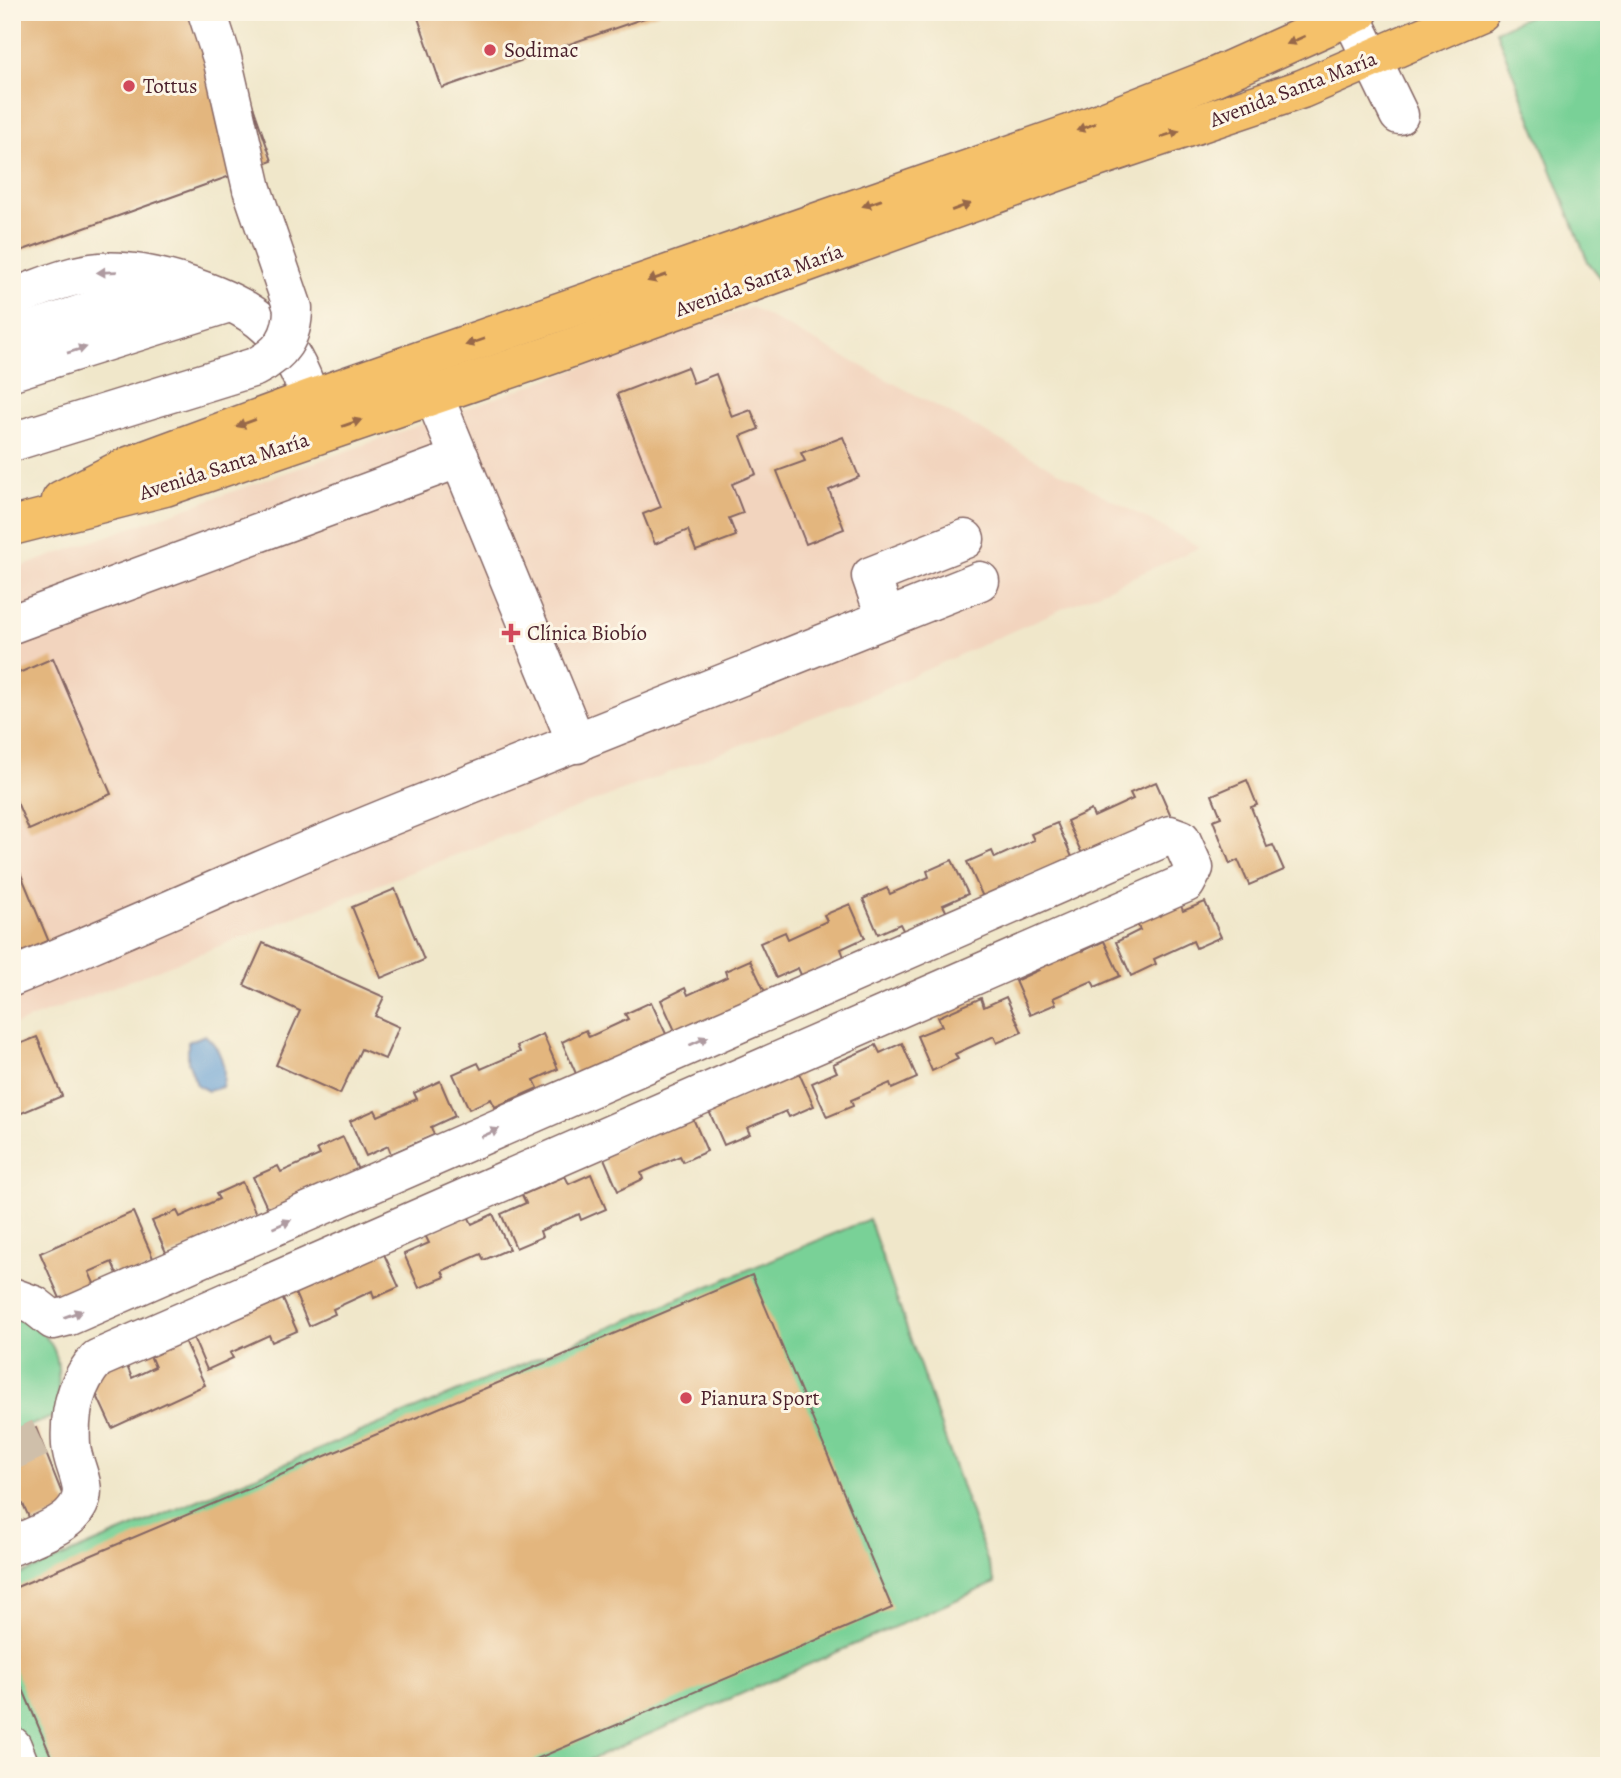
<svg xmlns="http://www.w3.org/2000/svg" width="1621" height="1778" font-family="Alegreya,serif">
<rect width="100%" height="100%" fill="#fcf5e5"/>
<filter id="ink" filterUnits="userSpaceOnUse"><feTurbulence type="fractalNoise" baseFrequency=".0143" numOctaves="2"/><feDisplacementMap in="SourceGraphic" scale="14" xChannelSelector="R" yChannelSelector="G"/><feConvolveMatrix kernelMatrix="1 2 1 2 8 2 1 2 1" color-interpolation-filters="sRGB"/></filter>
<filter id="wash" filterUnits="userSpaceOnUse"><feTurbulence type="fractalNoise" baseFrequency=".00686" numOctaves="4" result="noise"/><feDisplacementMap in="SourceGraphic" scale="28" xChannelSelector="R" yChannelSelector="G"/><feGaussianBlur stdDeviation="1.57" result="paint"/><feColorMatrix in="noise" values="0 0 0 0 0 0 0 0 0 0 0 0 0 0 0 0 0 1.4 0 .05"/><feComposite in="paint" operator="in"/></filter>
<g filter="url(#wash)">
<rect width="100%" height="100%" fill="#f0e7ca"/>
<polygon fill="#f2d4be" points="751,307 1200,547 870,695 12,1026 12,570"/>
<g fill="#79d197" stroke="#627861" stroke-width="2">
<polygon points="1537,12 1609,12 1609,288 1588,262 1496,31"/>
<polygon points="869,1219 995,1583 576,1766 12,1766 12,1578"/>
<path d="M 12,1318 C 20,1318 25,1322 32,1326 C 67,1347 57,1378 58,1415 L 12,1432 Z"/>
</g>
<path fill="#639ed3" stroke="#565e7f" stroke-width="2" d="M 205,1035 C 220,1047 228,1069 222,1087 L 208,1091 L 197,1085 L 188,1061 L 188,1042 Z"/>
<g id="blocks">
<g fill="#e3b67e">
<polygon points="12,12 220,12 272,161 12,254"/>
<polygon points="416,12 659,12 659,13 442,88"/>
<polygon points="687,367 693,383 716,374 732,417 751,410 759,429 741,436 756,474 732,484 743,513 729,518 736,536 696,551 688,530 655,544 643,514 661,507 617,394"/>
<polygon points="843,437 859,477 829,490 844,529 806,544 777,471 805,461 801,453"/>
<polygon points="53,658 111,794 29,830 12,791 12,676"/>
<polygon points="1247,780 1257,805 1251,807 1267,847 1273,845 1284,870 1249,885 1238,860 1230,864 1213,820 1221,817 1212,795"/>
<polygon points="1156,782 1171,816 1083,856 1067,821 1091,810 1094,817 1133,799 1130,793"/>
<polygon points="1057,823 1072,857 983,897 967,862 992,851 995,858 1034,840 1031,834"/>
<polygon points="12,853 49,942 12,957"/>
<polygon points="952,860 968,894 943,905 947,913 904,932 900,924 878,934 863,899 887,888 890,894 929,877 927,871"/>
<polygon points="395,889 424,960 381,978 352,907"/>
<polygon points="1205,902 1221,937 1196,948 1193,941 1154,959 1156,964 1131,976 1116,942 1140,930 1136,922 1180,903 1183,911"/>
<polygon points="850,904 865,938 841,949 844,957 802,977 798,968 776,978 760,943 785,932 788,939 827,921 824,915"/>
<polygon points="1104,941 1120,976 1095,987 1092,981 1053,998 1056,1004 1030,1015 1015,981 1039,970 1036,962 1079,943 1083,951"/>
<polygon points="263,943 384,997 375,1016 399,1027 385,1059 361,1049 340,1094 276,1065 300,1011 244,985"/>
<polygon points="750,960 766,994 677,1035 661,1000 685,988 688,995 727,977 725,971"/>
<polygon points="1006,997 1022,1032 997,1043 994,1036 955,1054 958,1059 932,1071 917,1036 942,1026 938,1017 981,998 984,1007"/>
<polygon points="651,1002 667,1036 577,1076 562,1042 586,1030 589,1037 628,1019 625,1014"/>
<polygon points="543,1034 558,1069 534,1080 538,1088 495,1107 491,1099 469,1109 453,1074 478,1063 481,1069 520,1052 517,1046"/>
<polygon points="37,1037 62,1096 12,1117 12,1047"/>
<polygon points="902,1043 917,1078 892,1089 890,1083 851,1100 853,1106 827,1117 812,1083 837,1072 833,1064 876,1045 880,1053"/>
<polygon points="798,1071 814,1106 789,1117 786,1111 747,1128 750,1134 724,1145 709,1111"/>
<polygon points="440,1081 455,1116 431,1127 434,1135 391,1154 388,1146 366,1156 350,1121 375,1110 378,1116 417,1099 414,1093"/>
<polygon points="692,1116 707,1151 683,1162 680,1156 641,1173 643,1179 618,1191 603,1156"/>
<polygon points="343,1137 359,1172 269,1212 253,1177 278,1166 281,1172 320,1155 317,1149"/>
<polygon points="591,1174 606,1209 581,1220 579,1214 540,1231 542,1237 516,1248 501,1214 526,1203 522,1195 565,1176 569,1184"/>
<polygon points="242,1182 257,1216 168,1257 152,1221 177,1211 180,1217 219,1199 216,1194"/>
<polygon points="133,1212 156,1265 120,1281 112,1262 89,1272 96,1288 62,1303 40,1253"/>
<polygon points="493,1214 509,1249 484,1260 481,1254 442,1271 445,1277 419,1288 404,1254 429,1243 425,1235 468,1216 472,1224"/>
<polygon points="383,1252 399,1287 374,1298 372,1291 333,1309 335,1314 309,1326 294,1291"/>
<polygon points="752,1275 892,1608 520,1766 55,1766 12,1663 12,1589"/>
<polygon points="281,1295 297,1331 272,1342 269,1335 230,1353 233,1358 207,1370 192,1335"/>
<polygon points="182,1336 205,1385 112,1428 88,1376 124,1359 132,1378 155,1367 148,1351"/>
<polygon points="36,1428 68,1509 32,1524 23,1504 12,1509 12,1438"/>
</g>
</g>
</g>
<g filter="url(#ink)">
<use href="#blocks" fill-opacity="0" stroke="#846563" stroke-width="2"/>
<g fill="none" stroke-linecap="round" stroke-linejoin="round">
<polyline stroke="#cfbfaa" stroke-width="38" stroke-dasharray="38 19" stroke-linecap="butt" points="12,1451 40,1438"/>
<defs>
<g id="minor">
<polyline points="207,12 222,58 252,189"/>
<polyline points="1351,16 1399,115"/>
<path d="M 12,298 C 41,288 70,274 100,272 C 147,268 232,294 267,326 C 289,346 301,371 310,399"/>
<polyline points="12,337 174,283"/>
<polyline points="12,371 229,303"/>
<polyline points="434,396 577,744"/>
<polyline points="886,619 871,576 965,539"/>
<polyline points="12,624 460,458"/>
<path d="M 12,977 C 149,921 283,858 421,804 C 607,730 794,657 980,581"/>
<path d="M 12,1297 L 34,1305 L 53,1320 L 69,1316 L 1170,835 L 1181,839 L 1194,868 L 1186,883 L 97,1359 C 75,1383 69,1412 71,1445 C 73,1472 95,1491 70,1516 C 55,1530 31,1537 12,1546"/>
<polyline points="12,1746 20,1766"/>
</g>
<g id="major">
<polyline points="61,500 126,467 310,399 1075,132 1205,81 1359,12"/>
<polyline points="12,526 165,487 551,355 1082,163 1302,89 1480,12"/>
</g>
</defs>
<use href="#minor" stroke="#846563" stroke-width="41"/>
<use href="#major" stroke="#846563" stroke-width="41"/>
<use href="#minor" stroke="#fff" stroke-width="38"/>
<use href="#major" stroke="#f5c16b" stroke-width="38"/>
<defs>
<path id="minor-bridge" d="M 12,442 L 255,367 C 281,354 293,337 293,308 L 252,189"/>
</defs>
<use href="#minor-bridge" stroke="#846563" stroke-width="41" stroke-linecap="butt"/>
<use href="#minor-bridge" stroke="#fff" stroke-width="38"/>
</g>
<defs><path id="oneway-solid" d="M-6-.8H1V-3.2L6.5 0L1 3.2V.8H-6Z" transform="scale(1.75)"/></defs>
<g fill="#976848">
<use href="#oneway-solid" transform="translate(1296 40) rotate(156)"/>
<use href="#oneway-solid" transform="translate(1086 127) rotate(159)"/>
<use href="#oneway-solid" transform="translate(1170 134) rotate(-18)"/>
<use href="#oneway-solid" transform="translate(872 203) rotate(161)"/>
<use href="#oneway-solid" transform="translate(961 207) rotate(-20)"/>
<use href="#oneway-solid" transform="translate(657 278) rotate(161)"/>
<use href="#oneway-solid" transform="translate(475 342) rotate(161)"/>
<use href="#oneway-solid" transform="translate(246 423) rotate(160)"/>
<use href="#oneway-solid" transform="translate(352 423) rotate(-19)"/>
</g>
<g fill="#ae9aa0">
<use href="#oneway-solid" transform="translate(107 272) rotate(178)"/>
<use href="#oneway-solid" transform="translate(77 350) rotate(-17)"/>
<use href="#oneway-solid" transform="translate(699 1041) rotate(-24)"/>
<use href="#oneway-solid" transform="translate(490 1133) rotate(-24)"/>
<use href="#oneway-solid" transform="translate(282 1224) rotate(-24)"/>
<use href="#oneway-solid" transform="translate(73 1314) rotate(-20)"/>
</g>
</g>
<g fill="#d1495b" stroke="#fcf5e5" stroke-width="2.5">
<circle cx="490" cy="50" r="7"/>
<circle cx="129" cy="86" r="7"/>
<path d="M507.5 622.5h7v7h7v7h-7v7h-7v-7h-7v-7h7z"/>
<circle cx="686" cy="1398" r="7"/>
</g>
<g text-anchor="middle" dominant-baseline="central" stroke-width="6" stroke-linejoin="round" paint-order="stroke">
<g font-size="21" fill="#4a1f2b" stroke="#fcf5e5" text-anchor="start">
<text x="504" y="50">Sodimac</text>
<text x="143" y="86">Tottus</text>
<text x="527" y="633">Clínica Biobío</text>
<text x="700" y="1398">Pianura Sport</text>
</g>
<g font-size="21" fill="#4a1f2b" stroke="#fcf5e5">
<text transform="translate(1293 89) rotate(-21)">Avenida Santa María</text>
<text transform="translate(759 280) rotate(-20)">Avenida Santa María</text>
<text transform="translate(224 466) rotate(-18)">Avenida Santa María</text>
</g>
</g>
<rect width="1621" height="1778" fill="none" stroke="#fcf5e5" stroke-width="42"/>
</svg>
